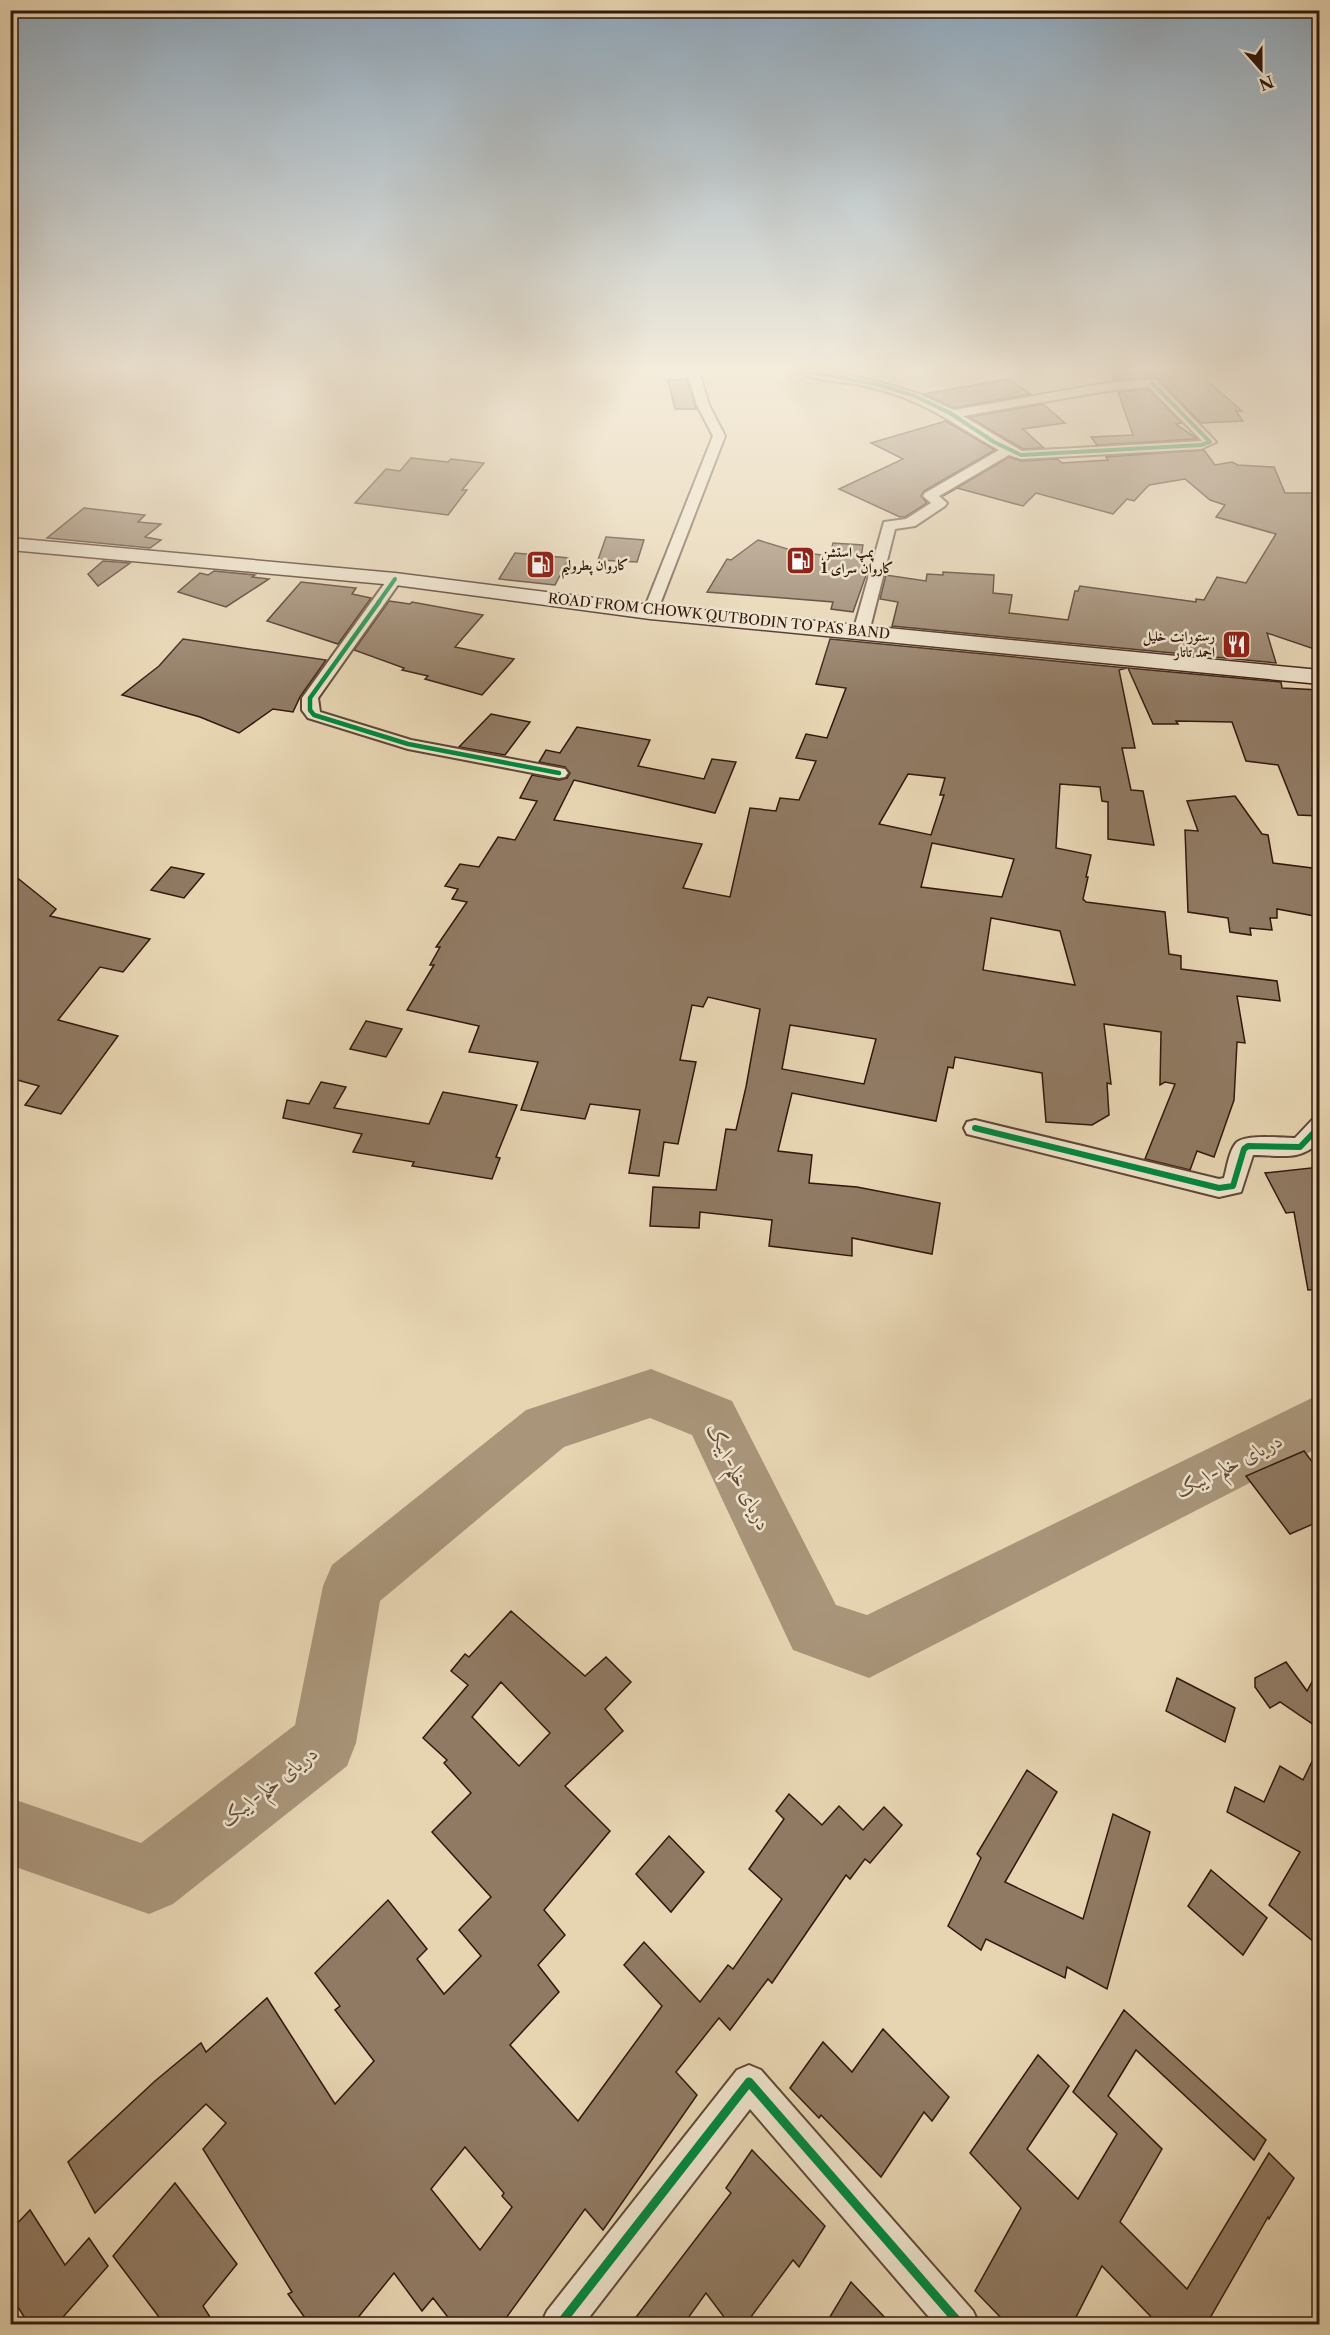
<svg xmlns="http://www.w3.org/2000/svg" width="1330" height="2335" font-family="'Libre Caslon Text',Amiri,serif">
<rect width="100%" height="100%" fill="#e7d5b2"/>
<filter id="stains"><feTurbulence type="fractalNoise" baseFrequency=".00333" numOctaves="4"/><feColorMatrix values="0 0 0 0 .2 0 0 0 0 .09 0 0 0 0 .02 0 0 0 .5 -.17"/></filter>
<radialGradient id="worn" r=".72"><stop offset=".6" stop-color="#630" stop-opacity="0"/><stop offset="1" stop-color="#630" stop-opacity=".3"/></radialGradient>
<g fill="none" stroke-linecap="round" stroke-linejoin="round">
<polygon fill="#a9957a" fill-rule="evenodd" points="651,1369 732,1401 836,1605 867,1615 1320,1394 1320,1447 869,1678 793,1650 692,1435 650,1418 564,1447 380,1601 356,1743 347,1766 173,1904 149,1914 10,1865 10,1798 141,1843 295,1725 323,1586 332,1565 526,1410"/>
</g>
<g fill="#907a63" stroke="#32180d" stroke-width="1.5" fill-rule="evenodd">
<polygon points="1111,371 1196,371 1242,411 1236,411 1243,421 1201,423 1157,378 1114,380"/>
<polygon points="687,379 696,409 675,409 668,380"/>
<polygon points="1008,379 1031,394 954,408 924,394"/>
<polygon points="1148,389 1182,423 1176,424 1197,439 1097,445 1091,437 1133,435 1118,392"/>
<polygon points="1043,404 1065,423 1023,429 1044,448 1023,449 969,417"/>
<polygon points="946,421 995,450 924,491 921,496 927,503 905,517 900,517 839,489 903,459 871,443"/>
<polygon points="1204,450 1215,465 1232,462 1238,465 1274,467 1285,493 1320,493 1320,651 1267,633 1276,663 892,626 898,602 880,599 886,575 926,581 927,574 943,575 943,572 994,575 993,593 1012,595 1009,613 1068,620 1075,591 1078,591 1080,586 1196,602 1196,599 1204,600 1217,577 1246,583 1276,534 1216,517 1225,505 1210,500 1185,479 1149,485 1134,501 1127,499 1113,514 1036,493 1023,506 957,488 943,496 1009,457 1021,461 1057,459 1062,463 1108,460 1106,457"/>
<polygon points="411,458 448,462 451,459 484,463 462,490 467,490 448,515 355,503 386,469 400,471"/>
<polygon points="84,508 145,515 138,522 161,524 145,537 161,540 150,548 47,538"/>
<polygon points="606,537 644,540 637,562 598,560"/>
<polygon points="758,540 797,552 830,556 833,543 863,545 860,563 870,564 853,612 831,609 833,602 707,592 727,559 731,560"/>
<polygon points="515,553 569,558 555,585 499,579"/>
<polygon points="103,561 130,563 98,586 88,574"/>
<polygon points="214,571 255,575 252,577 269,579 226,607 178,592 200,573 208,575"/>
<polygon points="301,582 356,588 352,594 371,598 338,644 267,621"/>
<polygon points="389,601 410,604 412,602 483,615 455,647 514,659 482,695 425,679 428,676 402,670 404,668 354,650"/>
<polygon points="183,639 236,647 326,660 300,697 293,712 273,709 239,733 200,717 122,695 159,666"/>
<path d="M 830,639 L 1127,668 L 1119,670 L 1135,748 L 1122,748 L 1131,790 L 1143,791 L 1154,845 L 1108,839 L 1108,802 L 1102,801 L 1100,787 L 1060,784 L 1056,848 L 1091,855 L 1086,877 L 1088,877 L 1083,899 L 1086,902 L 1165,912 L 1169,954 L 1181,956 L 1181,969 L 1277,981 L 1280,1001 L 1237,996 L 1245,1043 L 1237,1042 L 1234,1100 L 1214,1157 L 1197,1151 L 1190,1170 L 1145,1159 L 1175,1084 L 1165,1082 L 1160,1085 L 1161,1032 L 1104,1024 L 1111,1084 L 1107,1083 L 1109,1115 L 1092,1125 L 1046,1122 L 1042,1073 L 955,1057 L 953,1068 L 948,1067 L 936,1121 L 792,1093 L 778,1151 L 812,1155 L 809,1183 L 857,1187 L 940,1203 L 932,1254 L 852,1238 L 852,1256 L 769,1246 L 772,1220 L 700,1212 L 699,1228 L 650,1226 L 653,1187 L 716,1190 L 726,1129 L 736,1130 L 746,1087 L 760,1009 L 708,997 L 703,1007 L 692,1005 L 680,1060 L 696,1062 L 678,1144 L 664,1142 L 659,1176 L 629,1173 L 640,1110 L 590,1104 L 585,1119 L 521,1110 L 538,1062 L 469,1052 L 479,1026 L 407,1010 L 434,965 L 430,965 L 440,947 L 436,947 L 467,902 L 452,899 L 458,889 L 445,886 L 460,864 L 479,867 L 498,837 L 515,840 L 537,801 L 520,798 L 532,775 L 559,780 L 567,778 L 570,773 L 565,767 L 539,762 L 546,750 L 560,753 L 577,727 L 650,740 L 638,766 L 704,779 L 712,759 L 736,762 L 715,813 L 574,780 L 554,820 L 702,844 L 683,888 L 730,897 L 750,808 L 776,811 L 780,798 L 799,800 L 816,761 L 796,758 L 806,734 L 827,738 L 846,688 L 816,684 ZM 908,774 L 945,778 L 940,795 L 944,795 L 931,835 L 879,824 ZM 932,843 L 1014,859 L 1002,897 L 921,887 ZM 991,918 L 1060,931 L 1075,985 L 983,970 ZM 790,1025 L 876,1039 L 864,1084 L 782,1069 Z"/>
<polygon points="1128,668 1281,682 1282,688 1320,690 1320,816 1298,815 1278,765 1246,761 1232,722 1176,721 1178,724 1153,724"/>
<polygon points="491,714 530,722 505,755 459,747"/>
<polygon points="1235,796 1262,834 1268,835 1273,863 1320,869 1320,917 1277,909 1277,918 1270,918 1272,930 1250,928 1251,935 1230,932 1228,918 1188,912 1185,830 1198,831 1187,801"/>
<polygon points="171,867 181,869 204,874 184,898 151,890"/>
<polygon points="10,872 56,909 50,916 150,939 123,972 100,967 58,1020 118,1036 61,1114 25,1105 39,1086 10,1078"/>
<polygon points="366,1021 402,1029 386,1057 350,1049"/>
<polygon points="321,1082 346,1087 334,1108 429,1124 443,1092 517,1105 496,1157 500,1158 492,1179 412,1166 414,1162 353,1152 362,1134 283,1118 287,1100 309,1104"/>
<polygon points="1320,1167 1320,1289 1308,1290 1294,1212 1286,1213 1265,1173"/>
<polygon points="1304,1451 1320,1472 1320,1521 1290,1534 1246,1476"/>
<path d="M 511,1611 L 585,1676 L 606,1657 L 631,1682 L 605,1709 L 623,1731 L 565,1786 L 610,1831 L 544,1910 L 565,1935 L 538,1965 L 559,1992 L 510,2045 L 578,2121 L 662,2006 L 624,1965 L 644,1942 L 700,2002 L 728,1965 L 733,1969 L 782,1899 L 749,1869 L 784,1819 L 776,1811 L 789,1794 L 822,1825 L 839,1806 L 863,1830 L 884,1807 L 902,1825 L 870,1863 L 865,1859 L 850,1879 L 846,1875 L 772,1983 L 768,1979 L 730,2030 L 719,2018 L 676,2072 L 697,2095 L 603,2230 L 585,2209 L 501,2325 L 454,2325 L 433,2298 L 422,2311 L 394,2273 L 352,2325 L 310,2325 L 288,2294 L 292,2292 L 203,2149 L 226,2123 L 206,2104 L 95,2213 L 68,2162 L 155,2081 L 201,2043 L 206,2052 L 267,1998 L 335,2104 L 374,2061 L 335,2010 L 340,2006 L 315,1973 L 388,1900 L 427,1949 L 417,1959 L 444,1994 L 481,1956 L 459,1930 L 491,1897 L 432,1832 L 471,1793 L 444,1763 L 447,1760 L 423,1738 L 468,1685 L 451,1671 L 465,1654 L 469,1657 ZM 501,1682 L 550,1733 L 519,1766 L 472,1717 ZM 465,2147 L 504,2193 L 502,2196 L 512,2207 L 480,2250 L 431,2189 Z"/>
<polygon points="1286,1662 1307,1691 1320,1667 1320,1729 1280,1702 1270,1708 1255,1687 1255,1678"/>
<polygon points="1177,1678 1235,1708 1225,1742 1166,1711"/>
<polygon points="1320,1745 1320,1947 1269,1905 1300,1852 1227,1812 1235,1787 1264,1802 1280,1766 1303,1780"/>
<polygon points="1027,1770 1057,1792 1005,1882 1083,1919 1113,1814 1150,1832 1107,1989 1067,1967 1065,1978 986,1939 981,1950 948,1926 981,1858 977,1854"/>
<polygon points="669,1836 704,1872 671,1912 636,1874"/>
<polygon points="1211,1870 1267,1918 1243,1955 1188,1906"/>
<polygon points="1124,2010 1266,2140 1254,2160 1136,2050 1108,2096 1162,2149 1120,2222 1187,2289 1269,2153 1294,2178 1269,2219 1268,2217 1206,2325 1159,2325 1102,2266 1072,2325 1008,2325 975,2291 1021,2208 970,2153 1038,2055 1069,2086 1027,2149 1078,2199 1117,2134 1073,2092"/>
<polygon points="883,2029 949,2097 932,2121 924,2112 881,2177 821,2115 819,2118 790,2088 823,2042 852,2072"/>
<polygon points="752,2150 825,2226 799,2267 793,2260 745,2325 730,2325 706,2293 683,2325 630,2325 731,2193 726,2188"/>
<polygon points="175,2183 237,2264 203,2306 215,2325 165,2325 113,2256"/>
<polygon points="30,2210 65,2265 89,2238 108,2266 56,2325 29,2325 10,2294 10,2231"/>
<polygon points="851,2282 892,2325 825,2325"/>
</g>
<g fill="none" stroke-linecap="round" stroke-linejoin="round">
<defs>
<g id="minor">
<polygon points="690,371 702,371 700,375 709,405 725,436 657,612 650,616 643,612 713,436 697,405 688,375"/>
<path d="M 798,371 L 826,371 L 883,383 L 919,394 L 954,410 L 1107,383 L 1152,379 L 1156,380 L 1216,442 L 1201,449 L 1021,459 L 1009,455 L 939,496 L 947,503 L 945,506 L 915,526 L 895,529 L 869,632 L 861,637 L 853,632 L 884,522 L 906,519 L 931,503 L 923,496 L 925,493 L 999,450 C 948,421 922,398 861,385 C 846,382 809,380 798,371 ZM 1149,387 L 1202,441 L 1022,451 L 963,416 L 1107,391 Z"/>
<polygon points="395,575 402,579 318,698 320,712 411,740 565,769 568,773 565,777 559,778 408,749 308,718 302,710 302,698 390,576"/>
<path d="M 1320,1118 L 1320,1141 C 1300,1162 1281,1155 1253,1155 L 1241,1192 L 1219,1197 L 967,1134 L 964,1128 L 967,1122 L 975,1120 L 1219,1179 L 1224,1178 C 1227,1168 1229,1150 1237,1142 C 1247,1134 1282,1138 1295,1138 L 1312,1120 Z"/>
<polygon points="749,2065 761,2070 973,2311 979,2324 935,2324 750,2109 584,2324 541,2324 547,2311 737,2070"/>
</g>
<polygon id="secondary" points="10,538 395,573 650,605 1320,670 1320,684 650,619 395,585 10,550"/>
</defs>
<use href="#minor" stroke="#5f4736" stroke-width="4"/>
<use href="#secondary" stroke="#32180d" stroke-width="3"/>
<use href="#minor" fill="#efe4cd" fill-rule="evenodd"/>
<use href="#secondary" fill="#efe4cd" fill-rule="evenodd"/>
<defs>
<g id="cycleway-far3">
<polyline points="804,371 879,385 915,396 950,413 994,442 1021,455 1201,445 1210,442 1152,383"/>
<polyline points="378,603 395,579"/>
</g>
<polyline id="cycleway-far2" points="379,602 310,698 310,710 314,715 408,744 559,773"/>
<polyline id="cycleway-far1" points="975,1128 1219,1188 1233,1186 1244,1149 1248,1146 1300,1147 1320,1126"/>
<polyline id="cycleway" points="560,2324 749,2082 960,2324"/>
</defs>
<use href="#cycleway-far3" stroke="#efe4cd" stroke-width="6"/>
<use href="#cycleway-far2" stroke="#efe4cd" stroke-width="8"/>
<use href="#cycleway-far1" stroke="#efe4cd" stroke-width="10"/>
<use href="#cycleway" stroke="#efe4cd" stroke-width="13"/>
<use href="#cycleway-far3" stroke="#00873e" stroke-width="4"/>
<use href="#cycleway-far2" stroke="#00873e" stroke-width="4.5"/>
<use href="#cycleway-far1" stroke="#00873e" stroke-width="6"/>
<use href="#cycleway" stroke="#00873e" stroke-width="9"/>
</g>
<linearGradient id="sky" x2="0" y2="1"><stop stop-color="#8fa8bc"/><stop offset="0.53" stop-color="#f4ecdc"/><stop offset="1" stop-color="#f4ecdc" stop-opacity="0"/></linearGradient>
<rect width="1330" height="698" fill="url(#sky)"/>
<defs>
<symbol id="fuel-square" viewBox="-11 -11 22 22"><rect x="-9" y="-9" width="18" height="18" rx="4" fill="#8f2418" stroke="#efe4cd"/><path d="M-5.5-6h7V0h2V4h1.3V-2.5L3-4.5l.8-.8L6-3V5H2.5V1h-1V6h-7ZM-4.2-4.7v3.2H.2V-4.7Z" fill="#fff"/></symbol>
<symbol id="restaurant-square" viewBox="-11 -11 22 22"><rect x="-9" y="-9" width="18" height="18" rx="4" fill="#8f2418" stroke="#efe4cd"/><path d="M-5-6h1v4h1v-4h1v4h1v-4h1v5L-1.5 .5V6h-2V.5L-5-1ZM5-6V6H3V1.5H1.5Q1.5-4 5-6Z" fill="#fff"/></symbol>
</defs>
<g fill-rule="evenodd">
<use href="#fuel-square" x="784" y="544" width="33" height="33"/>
<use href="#fuel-square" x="524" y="548" width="33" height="33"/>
<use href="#restaurant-square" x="1220" y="628" width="33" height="33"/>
</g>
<g text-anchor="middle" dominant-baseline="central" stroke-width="5" stroke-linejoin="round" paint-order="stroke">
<g font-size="14" font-weight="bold" fill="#32180d" stroke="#efe4cd" text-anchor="start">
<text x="821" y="552">پمپ استشن<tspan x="821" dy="16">کاروان سرای 1</tspan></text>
<text x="561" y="565">کاروان پطرولیم</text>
<text x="1215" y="636" text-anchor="end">رستورانت خلیل<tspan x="1215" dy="16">احمد تاتار</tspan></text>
</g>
<g font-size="14" fill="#32180d" stroke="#efe4cd">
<text transform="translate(719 616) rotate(6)">ROAD FROM CHOWK QUTBODIN TO PAS BAND</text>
</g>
<g font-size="20" font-style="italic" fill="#624a39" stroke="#efe4cd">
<text transform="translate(1229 1465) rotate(-27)">دریای خلم-ایبک</text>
<text transform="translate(739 1477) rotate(63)">دریای خلم-ایبک</text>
<text transform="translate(269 1786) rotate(-38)">دریای خلم-ایبک</text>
</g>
</g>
<rect width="1330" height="2335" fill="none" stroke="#e7d5b2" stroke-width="36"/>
<rect x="12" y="12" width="1306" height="2311" fill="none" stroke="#32180d" stroke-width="3"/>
<rect x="18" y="18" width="1294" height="2299" fill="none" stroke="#32180d" stroke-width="1.5"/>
<g transform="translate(1261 69) rotate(159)" stroke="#efe4cd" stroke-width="4.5" paint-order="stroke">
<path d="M0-4.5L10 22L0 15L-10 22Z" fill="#32180d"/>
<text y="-9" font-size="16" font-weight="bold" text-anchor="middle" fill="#32180d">N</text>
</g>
<rect width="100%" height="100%" filter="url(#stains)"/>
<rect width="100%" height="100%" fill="url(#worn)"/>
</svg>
